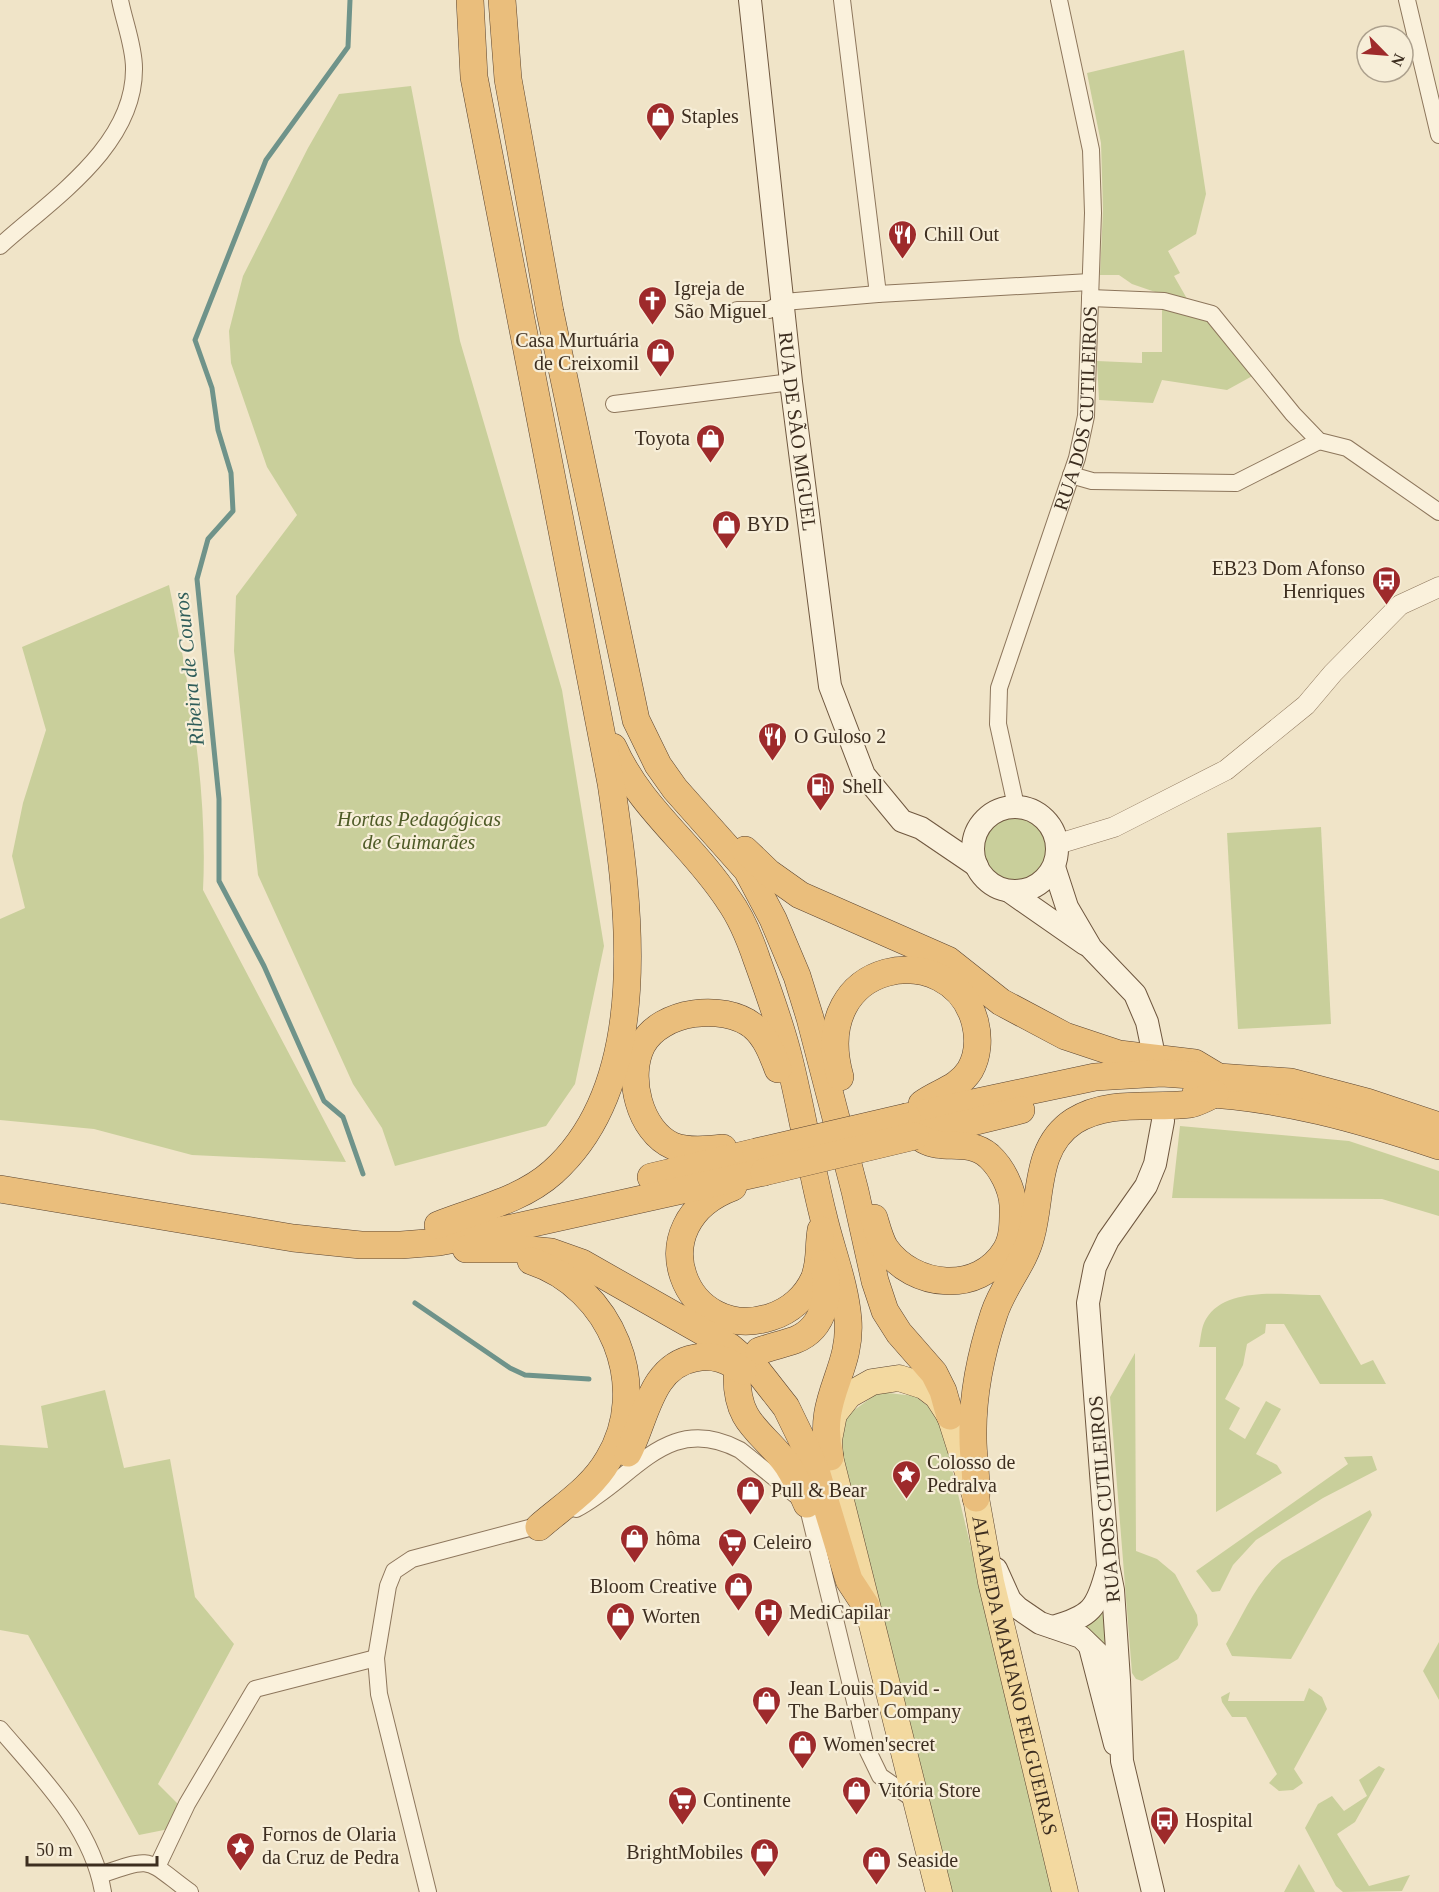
<svg xmlns="http://www.w3.org/2000/svg" width="1439" height="1892" font-family="'Times New Roman',serif">
<rect width="100%" height="100%" fill="#f0e4c8"/>
<g fill="#c9cf9b">
<polygon points="1184,50 1206,194 1196,234 1168,251 1180,273 1174,276 1190,304 1132,284 1119,275 1100,275 1103,210 1101,143 1087,73"/>
<polygon points="411,86 460,341 562,690 604,946 575,1084 546,1126 395,1166 382,1128 353,1084 258,875 234,651 236,596 297,515 267,467 231,363 229,331 243,276 308,148 339,94"/>
<polygon points="1162,307 1208,319 1256,374 1227,390 1162,380 1153,403 1099,400 1097,361 1142,363 1142,352 1162,352"/>
<path d="M 169,585 C 189,683 208,790 203,890 L 346,1162 L 192,1155 L 94,1129 L 0,1120 L 0,919 L 25,908 L 12,856 L 23,803 L 46,730 L 22,647 Z"/>
<circle cx="1017" cy="848" r="34"/>
<polygon points="1321,827 1331,1024 1238,1029 1227,833"/>
<polygon points="1180,1126 1349,1141 1439,1171 1439,1216 1382,1199 1172,1198"/>
<path d="M 1320,1295 L 1361,1365 L 1373,1360 L 1386,1384 L 1320,1384 L 1284,1324 L 1266,1324 L 1265,1333 L 1247,1344 L 1243,1365 L 1225,1399 L 1240,1408 L 1229,1429 L 1245,1439 L 1266,1401 L 1281,1409 L 1256,1454 L 1277,1465 L 1282,1473 L 1216,1512 L 1216,1347 L 1199,1347 C 1201,1338 1201,1327 1206,1319 C 1226,1285 1286,1295 1320,1295 Z"/>
<polygon points="1135,1353 1136,1551 1157,1559 1175,1574 1197,1615 1198,1625 1178,1659 1142,1681 1136,1679 1132,1673 1110,1397"/>
<polygon points="105,1390 124,1468 170,1459 195,1597 234,1644 158,1784 179,1805 169,1829 139,1835 28,1635 0,1630 0,1445 48,1448 41,1406"/>
<polygon points="879,1392 915,1396 939,1415 1054,1892 950,1892 839,1446 846,1416"/>
<polygon points="1372,1456 1377,1470 1323,1498 1256,1540 1233,1565 1220,1591 1212,1592 1196,1571 1348,1464 1344,1457"/>
<path d="M 1370,1510 L 1372,1515 L 1291,1659 L 1232,1656 L 1226,1644 C 1243,1615 1256,1582 1282,1560 Z"/>
<polygon points="1105,1602 1112,1661 1079,1628"/>
<polygon points="1439,1642 1439,1700 1423,1671"/>
<polygon points="1309,1688 1322,1697 1327,1709 1294,1769 1303,1783 1293,1790 1279,1791 1269,1783 1277,1774 1246,1717 1232,1717 1222,1702 1221,1697 1230,1692 1228,1701 1304,1701"/>
<polygon points="1379,1766 1385,1769 1355,1822 1337,1834 1369,1886 1410,1875 1402,1891 1343,1892 1336,1886 1305,1828 1318,1804 1332,1796 1344,1811 1367,1796 1359,1780"/>
<polygon points="1299,1864 1315,1892 1284,1892"/>
</g>
<g fill="none" stroke-linecap="round" stroke-linejoin="round">
<g stroke="#6f938a" stroke-width="5">
<polyline points="350,0 348,47 266,160 195,340 212,388 218,430 231,473 233,511 208,539 197,579 219,799 219,881 264,966 324,1101 343,1117 363,1174"/>
<polyline points="415,1303 510,1368 525,1375 589,1379"/>
</g>
<defs>
<g id="minor">
<polyline points="842,0 878,294"/>
<polyline points="1407,0 1439,135"/>
<path d="M 0,246 C 52,199 135,146 134,68 C 134,46 124,21 120,0"/>
<polyline points="1090,298 1164,301 1212,314 1293,414 1319,441 1347,448 1439,512"/>
<polyline points="737,310 769,310 784,302 878,294 1090,282"/>
<polyline points="614,404 791,382"/>
<polyline points="1071,475 1092,481 1236,483 1319,441"/>
<path id="s1" d="M 1016,806 L 998,724 L 999,688 L 1077,458 L 1086,416 L 1093,213 L 1091,150 L 1059,0"/>
<path d="M 576,1509 C 634,1479 667,1411 740,1450 L 807,1504 L 866,1747 L 880,1776 L 916,1801"/>
<path d="M 0,1729 C 41,1777 92,1827 103,1892"/>
<polyline points="158,1865 187,1804 255,1689 376,1658"/>
<path d="M 100,1875 C 155,1856 145,1859 190,1892"/>
<polyline points="428,1892 379,1694 376,1658 388,1586 394,1571 412,1559 548,1523"/>
</g>
<polyline id="tertiary" points="1058,844 1114,827 1226,770 1306,705 1333,673 1400,605 1439,587"/>
<g id="secondary">
<path id="s2" d="M 750,0 L 791,382 L 830,686 L 864,775 L 902,821 L 921,828 L 977,866"/>
<circle cx="1015" cy="849" r="42"/>
<polyline points="1054,867 1067,907 1091,948 1135,994 1147,1022 1152,1046"/>
<polyline points="1009,891 1085,944"/>
<polyline points="996,1569 1010,1600 1018,1608 1040,1623 1081,1637 1118,1673"/>
<path d="M 1053,1627 C 1091,1616 1097,1609 1107,1570"/>
<polyline points="1090,1647 1115,1744"/>
<polyline points="1153,1892 1122,1761 1119,1680 1113,1590 1108,1565 1088,1303 1095,1267 1108,1240 1146,1186 1155,1164 1163,1121"/>
</g>
<g id="primary">
<path id="s3" d="M 939,1892 L 830,1457 L 829,1440 L 834,1414 L 849,1395 L 872,1382 L 899,1378 L 924,1386 L 937,1396 L 950,1416 L 976,1498 L 991,1582 L 1065,1892"/>
</g>
<g id="trunk">
<polyline points="502,0 508,79 550,312 636,720 658,765 675,789 747,870 773,919 797,976 810,1018 855,1191 875,1281 885,1311 899,1333 934,1373 943,1391 950,1416"/>
<path d="M 613,747 C 640,808 693,845 728,899 C 741,917 750,939 757,960 C 769,993 781,1026 789,1059 C 802,1111 810,1163 823,1215 C 831,1250 845,1283 848,1320 C 852,1373 815,1398 830,1457"/>
<polyline points="745,850 769,873 800,895 948,960 1001,1002 1065,1036 1119,1054 1195,1063 1215,1075"/>
<path d="M 840,1077 C 807,958 952,936 975,1022 C 979,1038 978,1056 970,1070 C 958,1089 938,1092 922,1104"/>
<path d="M 1196,1093 C 1281,1097 1359,1119 1439,1146"/>
<polyline points="907,1117 1095,1077 1162,1073 1291,1082 1367,1102 1439,1126"/>
<polyline points="915,1136 1021,1110"/>
<path d="M 723,1148 C 707,1150 688,1152 673,1146 C 639,1131 626,1076 642,1045 C 661,1010 723,1003 753,1026 C 766,1037 772,1053 778,1069"/>
<polyline points="651,1177 756,1152"/>
<path d="M 733,1187 C 636,1223 685,1345 771,1317 C 790,1311 806,1297 814,1279 C 821,1262 818,1247 821,1230"/>
<polyline points="0,1189 293,1238 361,1245 401,1245 439,1242 498,1231 764,1172"/>
<path d="M 874,1218 C 877,1228 880,1240 885,1248 C 913,1288 979,1295 1006,1250 C 1014,1236 1013,1220 1013,1205 C 1012,1188 1002,1168 989,1156 C 968,1138 944,1151 924,1140"/>
<path d="M 438,1225 C 476,1210 522,1200 553,1172 C 654,1081 629,903 611,783 L 474,77 L 470,0"/>
<polyline points="466,1249 520,1249 551,1252 582,1263 730,1347 757,1370 786,1407 804,1444 816,1471 849,1580 866,1606"/>
<path d="M 531,1261 C 611,1287 653,1387 608,1460 C 592,1488 563,1506 539,1527"/>
<path d="M 759,1351 C 771,1347 783,1344 795,1340 C 826,1328 831,1291 823,1264"/>
<path d="M 737,1377 C 737,1421 758,1429 783,1459 C 794,1472 800,1489 807,1504"/>
<path d="M 628,1453 C 646,1419 650,1366 695,1358 C 714,1354 728,1360 743,1371"/>
<path d="M 976,1498 C 977,1475 973,1459 973,1439 C 972,1397 981,1353 994,1314 C 1003,1286 1024,1264 1031,1236 C 1042,1197 1034,1147 1074,1121 C 1109,1099 1152,1109 1190,1104 C 1198,1103 1207,1097 1215,1094"/>
</g>
</defs>
<use href="#minor" stroke="#8d765c" stroke-width="18"/>
<use href="#tertiary" stroke="#8d765c" stroke-width="21"/>
<use href="#secondary" stroke="#6f573f" stroke-width="24"/>
<use href="#primary" stroke="#5b4430" stroke-width="27"/>
<use href="#trunk" stroke="#5b4430" stroke-width="28"/>
<use href="#minor" stroke="#faf1dc" stroke-width="16"/>
<use href="#tertiary" stroke="#faf1dc" stroke-width="20"/>
<use href="#secondary" stroke="#faf1dc" stroke-width="22"/>
<use href="#primary" stroke="#f3d9a0" stroke-width="26"/>
<use href="#trunk" stroke="#eabe7c" stroke-width="27"/>
<defs>
<g id="trunk-bridge">
<polyline points="756,1152 907,1117"/>
<polyline points="764,1172 915,1136"/>
</g>
</defs>
<use href="#trunk-bridge" stroke="#5b4430" stroke-width="28" stroke-linecap="butt"/>
<use href="#trunk-bridge" stroke="#eabe7c" stroke-width="27"/>
</g>
<defs>
<symbol id="shop-pin" viewBox="-11 -11 22 30"><path d="M0 17L-7.5 6A9.5 9.5 0 1 1 7.5 6Z" fill="#9e2a2b" stroke="#f7eed8"/><path d="M-5-2.5h2.3a2.7 3.5 0 0 1 5.4 0H5L5.5 6h-11ZM-1.5-2.5h3a1.5 2.3 0 0 0-3 0Z" fill="#fff"/></symbol>
<symbol id="restaurant-pin" viewBox="-11 -11 22 30"><path d="M0 17L-7.5 6A9.5 9.5 0 1 1 7.5 6Z" fill="#9e2a2b" stroke="#f7eed8"/><path d="M-5-6h1v4h1v-4h1v4h1v-4h1v5L-1.5 .5V6h-2V.5L-5-1ZM5-6V6H3V1.5H1.5Q1.5-4 5-6Z" fill="#fff"/></symbol>
<symbol id="church-pin" viewBox="-11 -11 22 30"><path d="M0 17L-7.5 6A9.5 9.5 0 1 1 7.5 6Z" fill="#9e2a2b" stroke="#f7eed8"/><path d="M-1.2-6h2.4v3.5h3.3v2.4h-3.3V6h-2.4V-.1h-3.3v-2.4h3.3Z" fill="#fff"/></symbol>
<symbol id="bus-pin" viewBox="-11 -11 22 30"><path d="M0 17L-7.5 6A9.5 9.5 0 1 1 7.5 6Z" fill="#9e2a2b" stroke="#f7eed8"/><path d="M-5-6H5V4H4V6H2V4H-2V6H-4V4H-5ZM-3.5-4V0h7V-4ZM-3.5 1.2v1.5H-2V1.2ZM2 1.2v1.5H3.5V1.2Z" fill="#fff"/></symbol>
<symbol id="fuel-pin" viewBox="-11 -11 22 30"><path d="M0 17L-7.5 6A9.5 9.5 0 1 1 7.5 6Z" fill="#9e2a2b" stroke="#f7eed8"/><path d="M-5.5-6h7V0h2V4h1.3V-2.5L3-4.5l.8-.8L6-3V5H2.5V1h-1V6h-7ZM-4.2-4.7v3.2H.2V-4.7Z" fill="#fff"/></symbol>
<symbol id="sight-pin" viewBox="-11 -11 22 30"><path d="M0 17L-7.5 6A9.5 9.5 0 1 1 7.5 6Z" fill="#9e2a2b" stroke="#f7eed8"/><path d="M0-6L1.8-2.2L6-1.7L2.9 1.2L3.7 5.4L0 3.3L-3.7 5.4L-2.9 1.2L-6-1.7L-1.8-2.2Z" fill="#fff"/></symbol>
<symbol id="supermarket-pin" viewBox="-11 -11 22 30"><path d="M0 17L-7.5 6A9.5 9.5 0 1 1 7.5 6Z" fill="#9e2a2b" stroke="#f7eed8"/><path d="M-6-5.5h2.5l.6 2H6L4.5 2H-2.5L-4.4-4H-6ZM-1.5 3.2a1.3 1.3 0 1 0 .1 0ZM3 3.2a1.3 1.3 0 1 0 .1 0Z" fill="#fff"/></symbol>
<symbol id="hospital-pin" viewBox="-11 -11 22 30"><path d="M0 17L-7.5 6A9.5 9.5 0 1 1 7.5 6Z" fill="#9e2a2b" stroke="#f7eed8"/><path d="M-5-5h3v3.5h4V-5h3V5h-3V1.5h-4V5h-3Z" fill="#fff"/></symbol>
</defs>
<g fill-rule="evenodd">
<use href="#shop-pin" x="644" y="100" width="33" height="45"/>
<use href="#restaurant-pin" x="886" y="218" width="33" height="45"/>
<use href="#church-pin" x="636" y="284" width="33" height="45"/>
<use href="#shop-pin" x="644" y="336" width="33" height="45"/>
<use href="#shop-pin" x="694" y="422" width="33" height="45"/>
<use href="#shop-pin" x="710" y="508" width="33" height="45"/>
<use href="#bus-pin" x="1370" y="564" width="33" height="45"/>
<use href="#restaurant-pin" x="756" y="720" width="33" height="45"/>
<use href="#fuel-pin" x="804" y="770" width="33" height="45"/>
<use href="#sight-pin" x="890" y="1458" width="33" height="45"/>
<use href="#shop-pin" x="734" y="1474" width="33" height="45"/>
<use href="#shop-pin" x="618" y="1522" width="33" height="45"/>
<use href="#supermarket-pin" x="716" y="1526" width="33" height="45"/>
<use href="#shop-pin" x="722" y="1570" width="33" height="45"/>
<use href="#hospital-pin" x="752" y="1596" width="33" height="45"/>
<use href="#shop-pin" x="604" y="1600" width="33" height="45"/>
<use href="#shop-pin" x="750" y="1684" width="33" height="45"/>
<use href="#shop-pin" x="786" y="1728" width="33" height="45"/>
<use href="#shop-pin" x="840" y="1774" width="33" height="45"/>
<use href="#supermarket-pin" x="666" y="1784" width="33" height="45"/>
<use href="#bus-pin" x="1148" y="1804" width="33" height="45"/>
<use href="#sight-pin" x="224" y="1830" width="33" height="45"/>
<use href="#shop-pin" x="748" y="1836" width="33" height="45"/>
<use href="#shop-pin" x="860" y="1844" width="33" height="45"/>
</g>
<g text-anchor="middle" dominant-baseline="central" stroke-width="4.5" stroke-linejoin="round" paint-order="stroke">
<g font-size="20" fill="#3d2e20" stroke="#f7eed8" text-anchor="start">
<text x="681" y="116">Staples</text>
<text x="924" y="234">Chill Out</text>
<text x="674" y="288">Igreja de<tspan x="674" dy="23">São Miguel</tspan></text>
<text x="639" y="340" text-anchor="end">Casa Murtuária<tspan x="639" dy="23">de Creixomil</tspan></text>
<text x="690" y="438" text-anchor="end">Toyota</text>
<text x="747" y="524">BYD</text>
<text x="1365" y="568" text-anchor="end">EB23 Dom Afonso<tspan x="1365" dy="23">Henriques</tspan></text>
<text x="794" y="736">O Guloso 2</text>
<text x="842" y="786">Shell</text>
<text x="927" y="1462">Colosso de<tspan x="927" dy="23">Pedralva</tspan></text>
<text x="771" y="1490">Pull &amp; Bear</text>
<text x="656" y="1538">hôma</text>
<text x="753" y="1542">Celeiro</text>
<text x="717" y="1586" text-anchor="end">Bloom Creative</text>
<text x="789" y="1612">MediCapilar</text>
<text x="642" y="1616">Worten</text>
<text x="788" y="1688">Jean Louis David -<tspan x="788" dy="23">The Barber Company</tspan></text>
<text x="823" y="1744">Women'secret</text>
<text x="878" y="1790">Vitória Store</text>
<text x="703" y="1800">Continente</text>
<text x="1185" y="1820">Hospital</text>
<text x="262" y="1834">Fornos de Olaria<tspan x="262" dy="23">da Cruz de Pedra</tspan></text>
<text x="743" y="1852" text-anchor="end">BrightMobiles</text>
<text x="897" y="1860">Seaside</text>
</g>
<g font-size="20" fill="#3d2e20" stroke="#f7eed8">
<text stroke="none"><textPath href="#s1" startOffset="412">RUA DOS CUTILEIROS</textPath></text>
<text stroke="none"><textPath href="#s2" startOffset="434">RUA DE SÃO MIGUEL</textPath></text>
<text transform="translate(1104 1499) rotate(-95)">RUA DOS CUTILEIROS</text>
<text stroke="none"><textPath href="#s3" startOffset="904">ALAMEDA MARIANO FELGUEIRAS</textPath></text>
</g>
<g font-size="20" font-style="italic" fill="#4d5a26" stroke="#f7eed8">
<text x="419" y="819">Hortas Pedagógicas<tspan x="419" dy="23">de Guimarães</tspan></text>
</g>
<g font-size="21" font-style="italic" fill="#2f5d5a" stroke="#f7eed8">
<text transform="translate(189 669) rotate(-96)">Ribeira de Couros</text>
</g>
</g>
<g transform="translate(1385 54) rotate(115)"><circle r="28" fill="#f7eed8" stroke="#ada18e" stroke-width="1.5"/>
<path d="M0-4.5L10 22L0 15L-10 22Z" fill="#9e2a2b"/>
<text y="-9" font-size="16" font-weight="bold" text-anchor="middle" fill="#3d2e20">N</text>
</g>
<path d="M27 1856v9h130v-9" fill="none" stroke="#3d2e20" stroke-width="3"/>
<text x="36" y="1856" font-size="18" fill="#3d2e20" stroke="#f7eed8" stroke-width="4.5" paint-order="stroke">50 m</text>
</svg>
